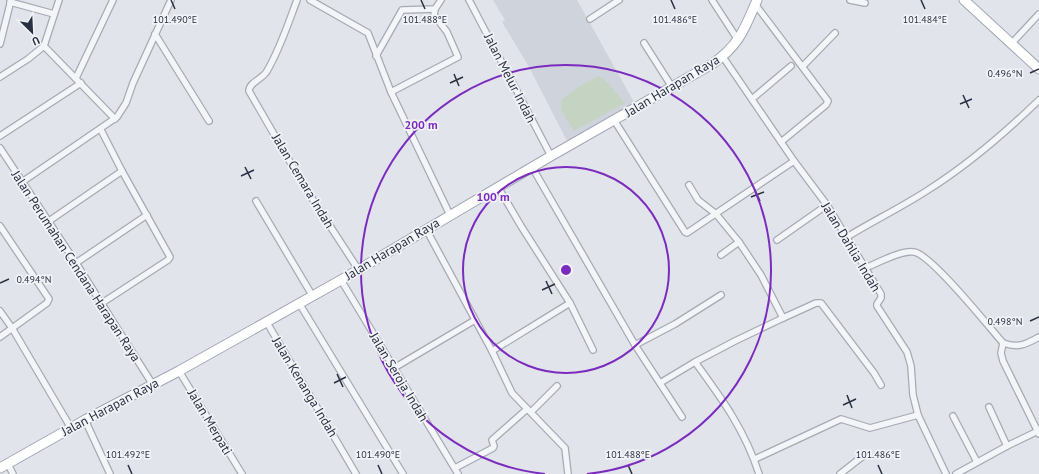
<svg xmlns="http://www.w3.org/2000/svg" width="1039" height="474" font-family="'PT Sans',sans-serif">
<rect width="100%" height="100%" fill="#e1e4ea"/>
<polygon fill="#cfd3dc" points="493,0 577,0 635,104 568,143 528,65 502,22 505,20"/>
<polygon fill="#c5d4c2" points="599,76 606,81 625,103 574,131 561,110 561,102 562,99 578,87"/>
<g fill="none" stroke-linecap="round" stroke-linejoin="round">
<defs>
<g id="street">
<path d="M 297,0 C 288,24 280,49 267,71 C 263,79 249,82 249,91 L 304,186 L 358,269"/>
<polyline points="310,0 368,33 391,92 450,215"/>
<polyline points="469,0 551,156"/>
<polyline points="712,0 738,40"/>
<polyline points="850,0 865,3"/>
<polyline points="10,2 54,14"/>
<polyline points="755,4 828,101 826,105 781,142"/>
<polyline points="590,19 619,0"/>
<polyline points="155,34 209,121"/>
<polyline points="644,43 672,87"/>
<polyline points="1012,43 1039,14"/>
<polyline points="0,44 11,0"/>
<polyline points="44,46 115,119"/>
<polyline points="44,46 59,0"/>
<polyline points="376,56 402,10 435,9 441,0"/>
<polyline points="723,57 794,161 827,205 881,294 881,298 877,304 877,306 907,352 911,366 913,395 918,415 946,474"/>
<polyline points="803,66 835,33"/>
<polyline points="0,77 28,59 44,46"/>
<polyline points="76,78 113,0"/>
<polyline points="391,92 458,57 447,32 434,15 435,9"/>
<polyline points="752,99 791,66"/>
<polyline points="614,120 685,232 687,233 794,161"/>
<polyline points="101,130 122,171 170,257 168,260 102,303"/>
<polyline points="0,136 81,83"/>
<polyline points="0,148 76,263 153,385"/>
<polyline points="532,167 635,345 682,417"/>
<polyline points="22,182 117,117 126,103 133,83 171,0"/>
<polyline points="689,185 698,200 716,214 739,242 761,275 783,318 735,341 695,362"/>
<polyline points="498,187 521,226 570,303 593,350"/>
<polyline points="256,201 312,295"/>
<polyline points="49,221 122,171"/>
<polyline points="0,226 49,299 47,303 0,337"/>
<polyline points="426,229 492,351 512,393 565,448 568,474"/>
<path d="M 847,237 C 873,221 902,207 928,190 C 966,166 1007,131 1039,100"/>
<polyline points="777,240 827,205"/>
<polyline points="721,255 739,242"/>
<polyline points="76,263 147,215"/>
<path d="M 865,268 C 878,263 901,250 914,252 C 931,254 989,327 1003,343 C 1018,348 1025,345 1039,337"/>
<polyline points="341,280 458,474"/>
<polyline points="299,303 403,474"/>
<polyline points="0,311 12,328 71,428"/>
<polyline points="783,318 816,303 821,303 874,373 881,385"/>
<polyline points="266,321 356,474"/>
<polyline points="1003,343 1001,353 1003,361 1039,434"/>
<polyline points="635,345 675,324 721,295"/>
<polyline points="492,351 570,303"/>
<polyline points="394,368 475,320"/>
<polyline points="179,371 242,474"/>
<path d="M 660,383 L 695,362 C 722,399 745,430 759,474"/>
<polyline points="989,407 1007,446"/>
<polyline points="531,412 557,386"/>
<polyline points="953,416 977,462"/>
<polyline points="85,420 110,474"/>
<polyline points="755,459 841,419 870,428 918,415"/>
<polyline points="8,464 13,474"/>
<polyline points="455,468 493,448 494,446 492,440 527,409"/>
<polyline points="840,474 863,456"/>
<polyline points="956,474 1007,446 1038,431"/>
</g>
<g id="primary">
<polyline points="964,0 1039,69"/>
<path d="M 0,468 L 85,420 L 179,371 L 341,280 L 551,156 L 712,64 C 739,46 745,28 757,0"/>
</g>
</defs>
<use href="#street" stroke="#a6aab4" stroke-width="8"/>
<use href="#primary" stroke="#a0a7b6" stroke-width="11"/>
<use href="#street" stroke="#f4f5f8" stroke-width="5.5"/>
<use href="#primary" stroke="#fff" stroke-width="9"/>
</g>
<path fill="none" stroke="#293042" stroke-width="1.5" d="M 171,0 L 175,9M 421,0 L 425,9M 671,0 L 675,9M 921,0 L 925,9M 1030,73 L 1039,69M 454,74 L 459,86M 450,83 L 463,77M 963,95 L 969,108M 960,104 L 972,99M 245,167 L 251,179M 241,176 L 254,170M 754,188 L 760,201M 751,197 L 764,192M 546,281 L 552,294M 0,283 L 9,279M 542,290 L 555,284M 1030,321 L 1039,317M 337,374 L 343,387M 334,383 L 346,377M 847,395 L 852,408M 843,405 L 856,399M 128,465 L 132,474M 378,465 L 382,474M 628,465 L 632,474M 878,465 L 882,474"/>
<g fill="none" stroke="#7b2cbf" stroke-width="2">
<circle cx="566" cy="270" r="103"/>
<path d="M545 474A205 205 0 1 1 587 474"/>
</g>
<g text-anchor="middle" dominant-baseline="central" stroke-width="3.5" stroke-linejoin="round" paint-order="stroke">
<g font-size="13" fill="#293042" stroke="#f1f3f7">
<text transform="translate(510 78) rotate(63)">Jalan Melur Indah</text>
<text transform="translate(672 86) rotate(-31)">Jalan Harapan Raya</text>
<text transform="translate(303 181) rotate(59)">Jalan Cemara Indah</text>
<text transform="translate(851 247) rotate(59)">Jalan Dahlia Indah</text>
<text transform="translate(392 249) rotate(-31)">Jalan Harapan Raya</text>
<text transform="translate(76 266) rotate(57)">Jalan Perumahan Cendana Harapan Raya</text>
<text transform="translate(399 377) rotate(59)">Jalan Seroja Indah</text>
<text transform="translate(305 387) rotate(59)">Jalan Kenanga Indah</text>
<text transform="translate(110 407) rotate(-28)">Jalan Harapan Raya</text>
<text transform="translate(210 422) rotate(59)">Jalan Merpati</text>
</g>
</g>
<g font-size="10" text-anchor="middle" fill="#293042" stroke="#f1f3f7" stroke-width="3.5" stroke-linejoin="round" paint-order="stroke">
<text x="175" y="23">101.490°E</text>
<text x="425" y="23">101.488°E</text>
<text x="675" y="23">101.486°E</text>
<text x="925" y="23">101.484°E</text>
<text x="1005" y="77">0.496°N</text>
<text x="34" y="283">0.494°N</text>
<text x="1005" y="325">0.498°N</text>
<text x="128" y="458">101.492°E</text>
<text x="378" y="458">101.490°E</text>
<text x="628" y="458">101.488°E</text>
<text x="878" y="458">101.486°E</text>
</g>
<circle cx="566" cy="270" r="6" fill="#7b2cbf" stroke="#f1f3f7" stroke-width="2"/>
<g font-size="12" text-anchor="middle" font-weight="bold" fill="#7b2cbf" stroke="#f1f3f7" stroke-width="3.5" stroke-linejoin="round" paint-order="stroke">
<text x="421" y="129">200 m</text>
<text x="493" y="201">100 m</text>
</g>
<g transform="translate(32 32) rotate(156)" stroke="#f1f3f7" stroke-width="3" paint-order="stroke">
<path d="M0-3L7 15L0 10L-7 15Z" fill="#293042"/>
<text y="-6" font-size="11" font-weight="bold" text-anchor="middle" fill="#293042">U</text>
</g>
</svg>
